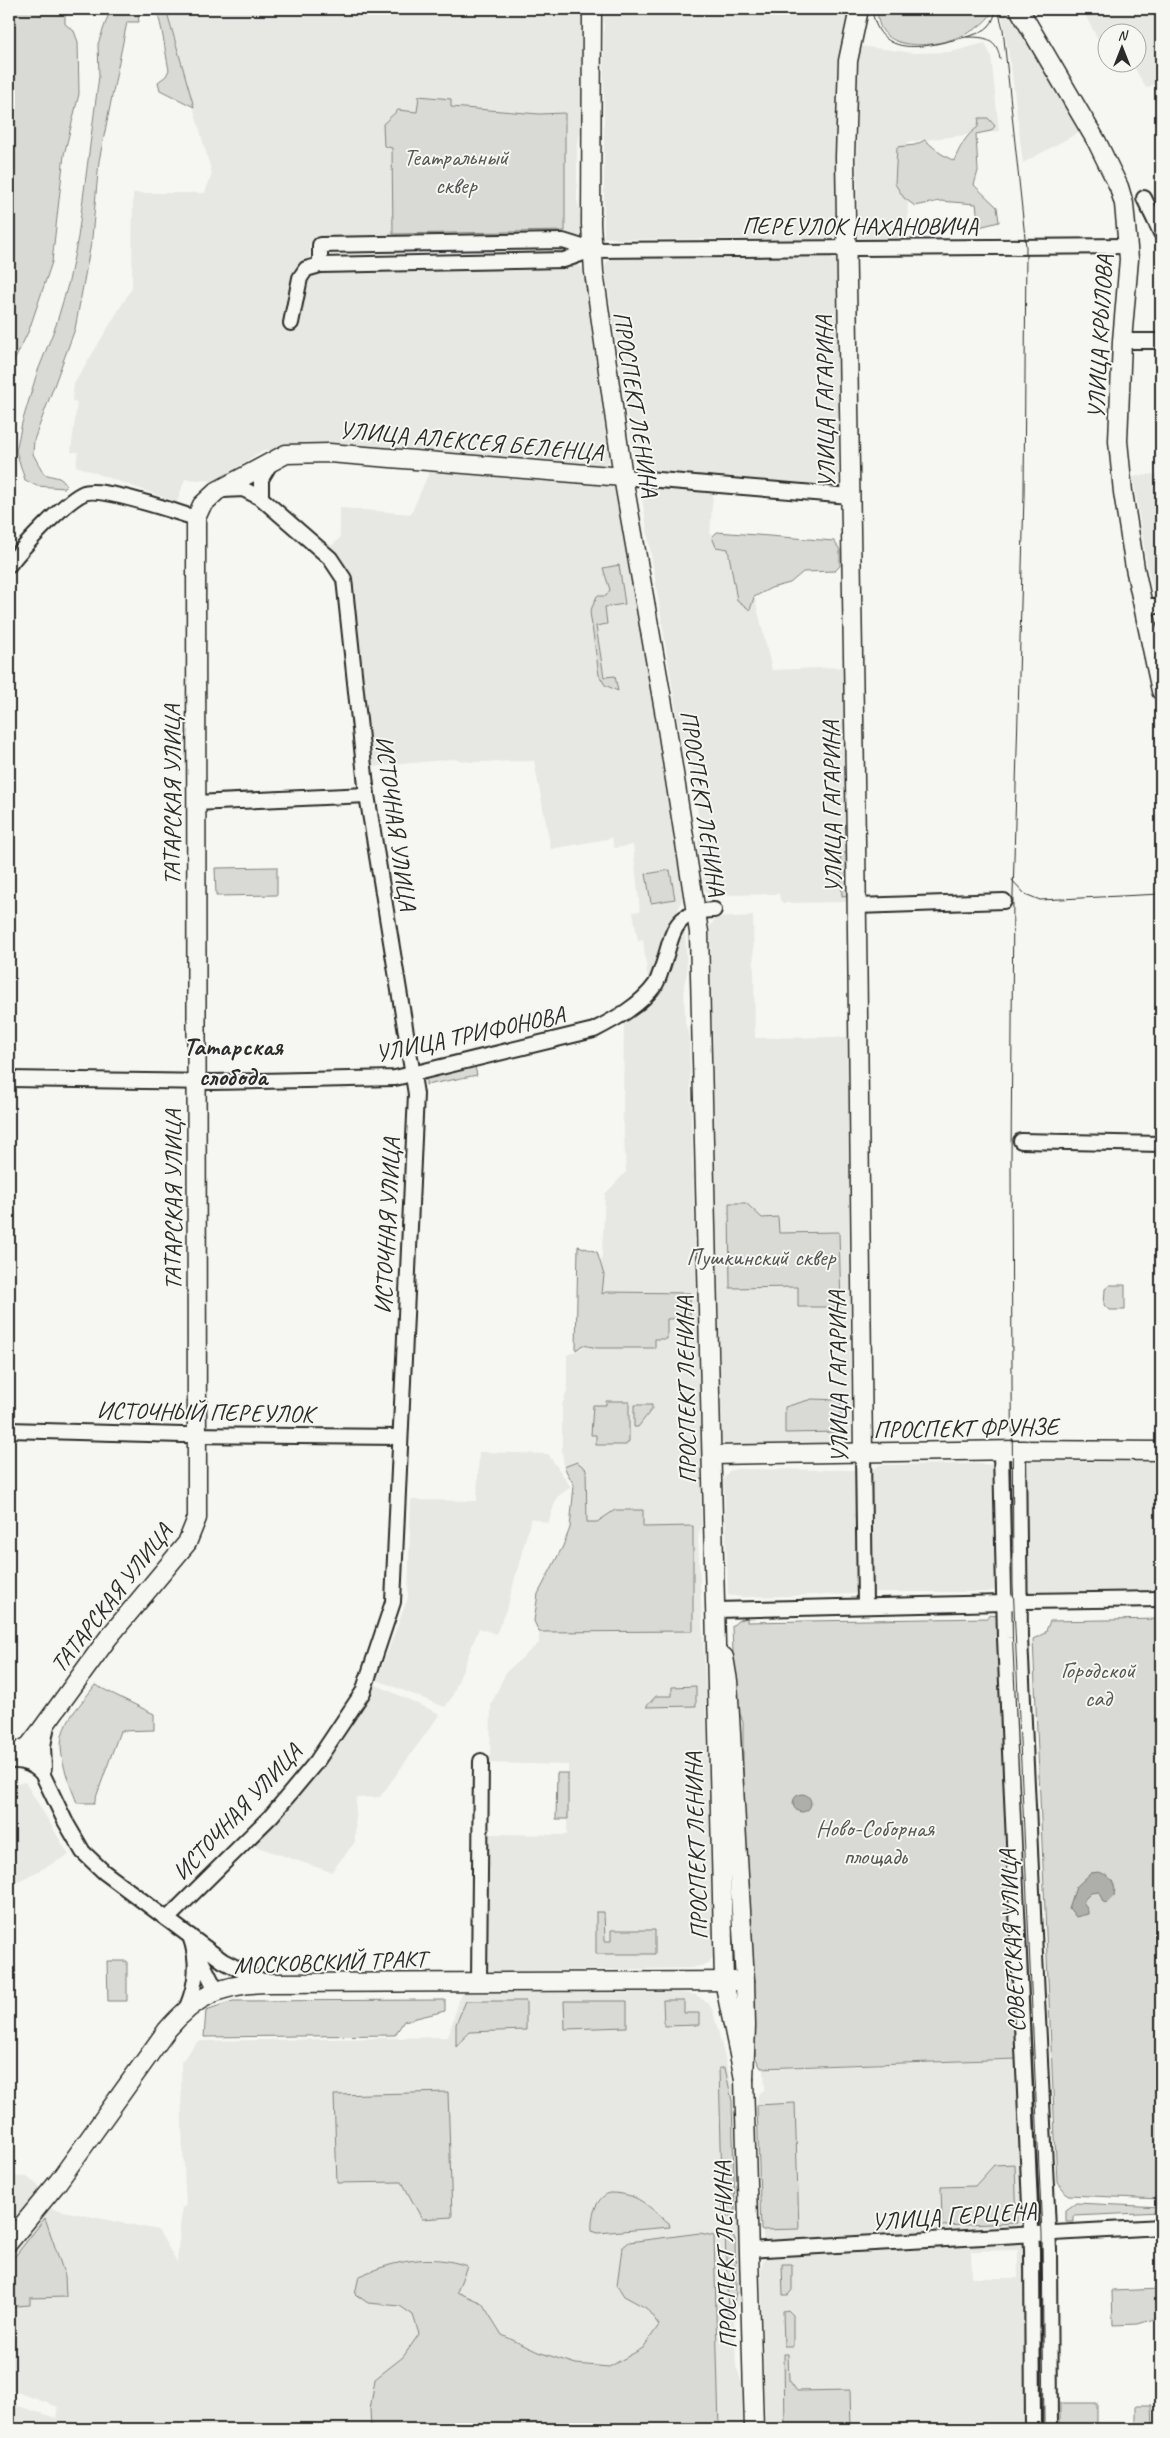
<svg xmlns="http://www.w3.org/2000/svg" width="1170" height="2438" font-family="Caveat,sans-serif">
<rect width="100%" height="100%" fill="#f6f6f2"/>
<filter id="ink" filterUnits="userSpaceOnUse"><feTurbulence type="fractalNoise" baseFrequency=".02" numOctaves="2"/><feDisplacementMap in="SourceGraphic" scale="10" xChannelSelector="R" yChannelSelector="G"/><feConvolveMatrix kernelMatrix="1 2 1 2 8 2 1 2 1" color-interpolation-filters="sRGB"/></filter>
<g filter="url(#ink)">
<g fill="#e7e7e3" fill-rule="evenodd">
<polygon points="169,9 581,9 581,131 577,142 577,200 581,216 580,236 310,242 309,271 575,264 580,266 583,270 609,458 608,463 602,467 263,450 217,481 185,479 177,502 76,466 78,452 71,452 77,402 72,401 74,384 132,288 133,193 205,193 212,174 168,16"/>
<polygon points="604,9 849,9 840,50 838,232 834,236 830,239 618,239 604,237"/>
<polygon points="1001,9 1011,9 1083,130 1023,163 1012,74"/>
<polygon points="1082,9 1161,9 1161,81 1146,88 1132,63 1138,62 1138,32 1108,32 1107,56"/>
<polygon points="985,43 991,56 999,131 907,142 908,243 858,242 856,90 860,46 914,53 951,52"/>
<polygon points="831,256 836,259 838,264 838,480 825,487 648,474 638,469 634,459 605,267 607,261 613,259 646,258"/>
<polygon points="431,468 611,484 615,489 656,721 683,896 653,982 649,986 643,940 638,941 633,912 640,911 633,845 614,848 612,838 551,849 534,761 472,762 453,759 371,767 348,578 328,549 340,538 340,508 411,514"/>
<polygon points="1161,473 1161,622 1147,565 1133,477"/>
<polygon points="648,487 713,492 710,534 746,561 772,670 844,667 848,853 848,899 845,902 783,903 780,900 779,894 711,895 705,890 698,846 700,826 690,764 682,746 642,498 642,490"/>
<polygon points="753,916 755,1038 848,1037 851,1438 846,1443 727,1445 722,1442 710,926 716,918"/>
<polygon points="682,924 684,925 685,929 687,972 684,985 685,1023 689,1036 701,1459 701,1526 698,1539 705,1677 713,1957 709,1964 692,1968 490,1972 486,1965 487,1834 567,1835 568,1765 490,1763 491,1705 506,1672 539,1643 539,1632 534,1621 538,1594 563,1546 570,1528 574,1485 564,1467 562,1449 562,1405 567,1390 567,1355 582,1348 598,1334 605,1194 626,1172 623,1118 624,1019 633,1011"/>
<polygon points="479,1452 548,1454 571,1487 557,1497 548,1523 531,1518 508,1605 496,1634 479,1628 452,1697 445,1707 377,1680 408,1598 411,1500 477,1501"/>
<polygon points="1024,1461 1161,1462 1161,1590 1024,1592"/>
<polygon points="975,1464 996,1465 999,1589 987,1592 874,1592 872,1590 871,1470 880,1465"/>
<polygon points="737,1469 855,1470 856,1591 854,1594 742,1597 728,1595 724,1479 729,1471"/>
<polygon points="372,1683 440,1714 380,1797 356,1798 355,1842 331,1872 249,1844"/>
<polygon points="25,1782 69,1855 11,1885 9,1885 9,1786"/>
<polygon points="677,1992 696,1995 709,2004 713,2011 734,2093 740,2299 734,2317 736,2366 742,2383 743,2429 9,2429 9,2403 56,2418 58,2407 9,2389 9,2257 48,2208 158,2230 177,2262 182,2207 186,2207 182,2129 181,2062 198,2041 448,2037 461,1993"/>
<polygon points="1017,2059 1020,2060 1018,2095 1024,2219 1026,2221 1023,2231 767,2242 763,2240 757,2105 758,2095 765,2089 764,2069"/>
<polygon points="9,2176 27,2177 45,2191 9,2231"/>
<path d="M 1025,2243 L 1031,2429 L 765,2429 L 761,2267 L 765,2257 L 902,2247 ZM 1018,2250 L 1018,2278 L 972,2278 L 971,2251 Z"/>
</g>
<g fill="#d9d9d5" stroke="#828280">
<polygon points="9,9 73,9 65,14 65,24 74,31 78,42 79,94 64,155 52,262 29,330 9,372"/>
<polygon points="116,9 145,9 138,16 139,22 127,22 99,161 92,238 75,329 34,440 33,454 44,474 59,478 66,483 65,488 37,486 25,480 16,451 22,423 37,373 56,325 69,281 78,237 99,76 98,44 108,16"/>
<path d="M 155,9 L 169,9 L 168,16 L 194,107 L 160,90 L 158,82 L 166,76 L 169,70 C 166,57 161,16 155,9 Z"/>
<path d="M 878,9 L 993,9 C 982,44 872,68 878,9 Z"/>
<polygon points="419,96 451,99 451,107 539,114 565,113 565,231 393,234 392,148 384,146 383,124 398,110 417,112"/>
<path d="M 979,118 L 988,118 L 995,126 L 991,131 L 976,134 L 978,171 L 974,185 L 997,207 L 999,222 L 979,227 L 976,204 L 940,201 L 915,206 L 904,198 L 895,184 L 897,147 L 915,145 L 925,140 L 940,153 L 954,161 C 960,147 965,136 978,127 Z"/>
<polygon points="717,532 834,541 840,550 840,566 835,571 803,572 790,583 771,588 754,597 750,610 737,600 728,549 716,547 712,537"/>
<polygon points="619,565 625,604 605,607 607,624 596,626 604,677 615,676 618,691 605,685 599,675 590,612 597,596 606,596 610,590 603,568"/>
<polygon points="840,853 848,853 850,895 842,896"/>
<polygon points="277,867 277,895 216,896 215,868"/>
<polygon points="670,870 675,899 651,903 646,874"/>
<polygon points="475,1067 477,1075 426,1085 426,1077"/>
<polygon points="729,1203 746,1203 762,1218 778,1217 779,1233 839,1232 841,1307 798,1307 798,1287 730,1288"/>
<polygon points="578,1246 597,1252 604,1275 602,1294 606,1292 690,1293 690,1318 667,1319 667,1339 655,1339 655,1348 597,1348 583,1345 576,1350"/>
<polygon points="1110,1285 1125,1285 1125,1310 1109,1310 1104,1305 1105,1289"/>
<polygon points="812,1399 841,1400 841,1432 785,1433 785,1407"/>
<polygon points="606,1401 629,1401 629,1441 626,1445 596,1445 596,1435 591,1435 593,1405 606,1405"/>
<polygon points="634,1405 652,1405 652,1409 638,1427 634,1427"/>
<polygon points="577,1462 586,1469 587,1522 597,1522 615,1510 643,1510 643,1527 693,1526 693,1631 539,1632 534,1621 538,1594 563,1546 570,1528 574,1485 564,1467"/>
<polygon points="988,1615 998,1616 1001,1643 998,1645 1017,2059 761,2068 755,2057 753,2026 743,1807 743,1722 735,1702 732,1626 739,1620 747,1618 747,1622 988,1618"/>
<polygon points="1161,1619 1161,2199 1068,2195 1057,2182 1033,1639 1045,1633 1050,1621"/>
<path d="M 95,1685 L 154,1714 L 154,1730 L 120,1731 L 94,1803 L 77,1803 C 69,1781 53,1749 66,1725 C 73,1711 86,1698 95,1685 Z"/>
<polygon points="696,1686 696,1706 646,1707 656,1696 672,1696 672,1687"/>
<polygon points="557,1773 568,1773 568,1819 556,1819"/>
<polygon points="596,1912 604,1912 605,1941 611,1941 611,1930 655,1930 655,1954 596,1954"/>
<polygon points="107,1961 127,1961 127,2001 108,2001"/>
<polygon points="445,2000 445,2011 404,2021 395,2035 204,2037 206,2010 233,2001"/>
<polygon points="663,2000 684,2000 684,2013 699,2013 699,2025 664,2026"/>
<polygon points="466,2001 526,2001 526,2030 469,2032 456,2047 456,2024"/>
<polygon points="564,2001 627,2001 627,2027 565,2029"/>
<polygon points="719,2068 725,2068 732,2101 735,2210 732,2215 723,2219"/>
<polygon points="448,2092 452,2217 422,2219 402,2182 337,2183 334,2095"/>
<polygon points="795,2103 799,2229 761,2230 757,2105"/>
<polygon points="1015,2164 1017,2223 940,2226 942,2220 941,2187 975,2186 994,2165"/>
<path d="M 609,2193 C 639,2193 646,2205 669,2223 L 670,2227 L 598,2233 L 592,2231 C 591,2217 595,2199 609,2193 Z"/>
<polygon points="1076,2203 1161,2207 1161,2212 1074,2216 1074,2222 1066,2222 1066,2210"/>
<polygon points="45,2218 65,2276 66,2297 30,2298 30,2305 16,2306 9,2314 9,2264"/>
<polygon points="725,2232 731,2233 735,2239 736,2292 731,2316 728,2316"/>
<path d="M 700,2233 L 714,2236 L 719,2429 L 371,2429 L 370,2410 L 375,2379 L 403,2357 L 419,2334 L 413,2315 L 400,2306 L 368,2303 L 355,2294 L 359,2276 C 394,2261 430,2253 467,2266 L 457,2292 L 482,2303 L 502,2335 L 538,2352 L 576,2364 L 609,2367 L 643,2348 L 659,2325 L 646,2308 L 624,2296 L 617,2285 L 622,2248 L 629,2242 Z"/>
<polygon points="782,2264 792,2264 792,2290 788,2295 783,2295"/>
<polygon points="1161,2289 1161,2317 1138,2324 1113,2325 1112,2291"/>
<polygon points="788,2310 793,2315 793,2346 784,2346 783,2311"/>
<polygon points="784,2354 788,2354 789,2380 797,2391 850,2390 851,2429 785,2429"/>
<rect x="1060" y="2403" width="37" height="26"/>
<polygon points="1136,2405 1152,2405 1153,2429 1136,2429"/>
</g>
<g fill="#aeaeab" stroke="#7a7a78">
<circle cx="802" cy="1803" r="9"/>
<path d="M 1099,1872 C 1110,1876 1117,1883 1114,1896 L 1107,1903 L 1103,1902 L 1099,1892 L 1091,1893 L 1083,1901 L 1088,1911 L 1088,1914 L 1076,1917 L 1069,1908 L 1076,1887 L 1091,1873 Z"/>
</g>
<g fill="none" stroke-linecap="round" stroke-linejoin="round">
<defs>
<g id="minor">
<polyline points="1144,198 1161,233"/>
<polyline points="320,265 320,245 563,241 592,250 1129,246"/>
<polyline points="291,323 300,278 306,269 320,265 564,260 592,250"/>
<polyline points="1122,341 1161,341"/>
<polyline points="623,477 850,496"/>
<polyline points="261,498 261,479 271,462"/>
<path d="M 9,565 C 22,548 65,501 84,493 C 101,486 175,512 196,518"/>
<polyline points="1143,606 1161,606"/>
<polyline points="195,803 367,795"/>
<polyline points="857,906 1004,901"/>
<path d="M 9,1079 L 213,1082 L 395,1078 L 412,1074 L 594,1030 C 615,1019 640,1006 655,985 C 658,981 660,973 662,968 C 674,933 671,912 714,910"/>
<polyline points="1021,1141 1161,1144"/>
<polyline points="9,1430 182,1435 400,1437"/>
<polyline points="1018,1450 1020,1638 1049,2250 1050,2429"/>
<polyline points="1001,1451 1005,1638 1032,2251 1033,2429"/>
<polyline points="863,1453 865,1605"/>
<polyline points="716,1610 1004,1603 1026,1601 1161,1599"/>
<polyline points="29,1746 65,1821 83,1852 104,1872 223,1961 266,1983"/>
<path d="M 9,1761 C 21,1760 33,1764 42,1773"/>
<polyline points="44,1768 43,1746 47,1725"/>
<polyline points="167,1919 272,1815 317,1761 363,1692 393,1602 416,1094 367,795 344,579 330,558 261,498 243,489 223,490"/>
<polyline points="198,1954 217,1992"/>
<polyline points="479,1983 481,1761"/>
<path d="M 187,2007 C 197,1983 199,1961 190,1936"/>
<polyline points="749,2250 1161,2227"/>
</g>
<g id="major">
<polyline points="592,9 591,224 594,272 623,477 665,716 699,932 724,1981 744,2079"/>
<polyline points="859,9 848,61 845,157 856,842 863,1453"/>
<polyline points="1019,9 1097,142 1119,187 1124,204 1129,259 1122,341 1118,441 1123,492 1135,568 1161,691"/>
<polyline points="712,1455 1018,1450 1161,1451"/>
<polyline points="724,1657 728,1681 745,1981 746,2026 744,2079 754,2429"/>
<polyline points="9,1757 29,1746 39,1733 108,1638 187,1543 197,1518 196,518 202,505 217,491 286,454 329,453 623,477"/>
<path d="M 9,2242 L 58,2182 L 167,2030 C 196,1996 221,1984 266,1983 L 745,1981"/>
</g>
</defs>
<use href="#minor" stroke="#2b2b2b" stroke-width="18"/>
<use href="#major" stroke="#2b2b2b" stroke-width="21"/>
<use href="#minor" stroke="#f6f6f2" stroke-width="14"/>
<use href="#major" stroke="#f6f6f2" stroke-width="18"/>
<g stroke="#2b2b2b" stroke-width="1">
<path d="M 872,9 C 878,56 918,49 953,40 C 965,37 980,35 989,26 C 993,22 995,15 996,9"/>
<polyline points="998,9 1003,29 1026,247 1024,495 1013,895 1011,1161 1013,1584 1042,2234 1044,2429"/>
<path d="M 967,37 C 986,37 997,38 1000,59"/>
<polyline points="1012,880 1025,894 1040,900 1161,894"/>
</g>
</g>
</g>
<g text-anchor="middle" dominant-baseline="central" stroke-width="4" stroke-linejoin="round" paint-order="stroke">
<g font-size="24" fill="#565656" stroke="#f6f6f2">
<text x="456" y="157">Театральный<tspan x="456" dy="28">сквер</tspan></text>
<text x="761" y="1257">Пушкинский сквер</text>
<text x="1098" y="1670">Городской<tspan x="1098" dy="28">сад</tspan></text>
<text x="875" y="1828">Ново-Соборная<tspan x="875" dy="28">площадь</tspan></text>
</g>
<g font-size="24" fill="#2b2b2b" stroke="#f6f6f2">
<text x="860" y="226">ПЕРЕУЛОК НАХАНОВИЧА</text>
<text transform="translate(1100 337) rotate(-87)">УЛИЦА КРЫЛОВА</text>
<text transform="translate(825 402) rotate(-91)">УЛИЦА ГАГАРИНА</text>
<text transform="translate(636 404) rotate(81)">ПРОСПЕКТ ЛЕНИНА</text>
<text transform="translate(471 441) rotate(5)">УЛИЦА АЛЕКСЕЯ БЕЛЕНЦА</text>
<text transform="translate(172 795) rotate(-90)">ТАТАРСКАЯ УЛИЦА</text>
<text transform="translate(703 803) rotate(81)">ПРОСПЕКТ ЛЕНИНА</text>
<text transform="translate(832 807) rotate(-91)">УЛИЦА ГАГАРИНА</text>
<text transform="translate(396 823) rotate(82)">ИСТОЧНАЯ УЛИЦА</text>
<text transform="translate(470 1034) rotate(-12)">УЛИЦА ТРИФОНОВА</text>
<text transform="translate(173 1200) rotate(-90)">ТАТАРСКАЯ УЛИЦА</text>
<text transform="translate(387 1226) rotate(-87)">ИСТОЧНАЯ УЛИЦА</text>
<text transform="translate(838 1377) rotate(-91)">УЛИЦА ГАГАРИНА</text>
<text transform="translate(686 1390) rotate(-91)">ПРОСПЕКТ ЛЕНИНА</text>
<text transform="translate(205 1412) rotate(1)">ИСТОЧНЫЙ ПЕРЕУЛОК</text>
<text transform="translate(966 1428) rotate(-1)">ПРОСПЕКТ ФРУНЗЕ</text>
<text transform="translate(111 1598) rotate(-52)">ТАТАРСКАЯ УЛИЦА</text>
<text transform="translate(237 1812) rotate(-47)">ИСТОЧНАЯ УЛИЦА</text>
<text transform="translate(696 1846) rotate(-92)">ПРОСПЕКТ ЛЕНИНА</text>
<text transform="translate(1012 1941) rotate(-93)">СОВЕТСКАЯ УЛИЦА</text>
<text transform="translate(330 1962) rotate(-2)">МОСКОВСКИЙ ТРАКТ</text>
<text transform="translate(954 2216) rotate(-4)">УЛИЦА ГЕРЦЕНА</text>
<text transform="translate(725 2255) rotate(-92)">ПРОСПЕКТ ЛЕНИНА</text>
</g>
<g font-size="26" font-weight="bold" fill="#2b2b2b" stroke="#f6f6f2">
<text x="233" y="1046">Татарская<tspan x="233" dy="30">слобода</tspan></text>
</g>
</g>
<rect width="1170" height="2438" fill="none" stroke="#f6f6f2" stroke-width="30"/>
<rect x="15" y="15" width="1140" height="2408" fill="none" stroke="#2b2b2b" stroke-width="2" filter="url(#ink)"/>
<g transform="translate(1122 48)"><circle r="24" fill="#f6f6f2" stroke="#a5a5a2"/>
<path d="M0-4L9 19L0 12L-9 19Z" fill="#2b2b2b"/>
<text y="-8" font-size="14" font-weight="bold" text-anchor="middle" fill="#2b2b2b">N</text>
</g>
</svg>
